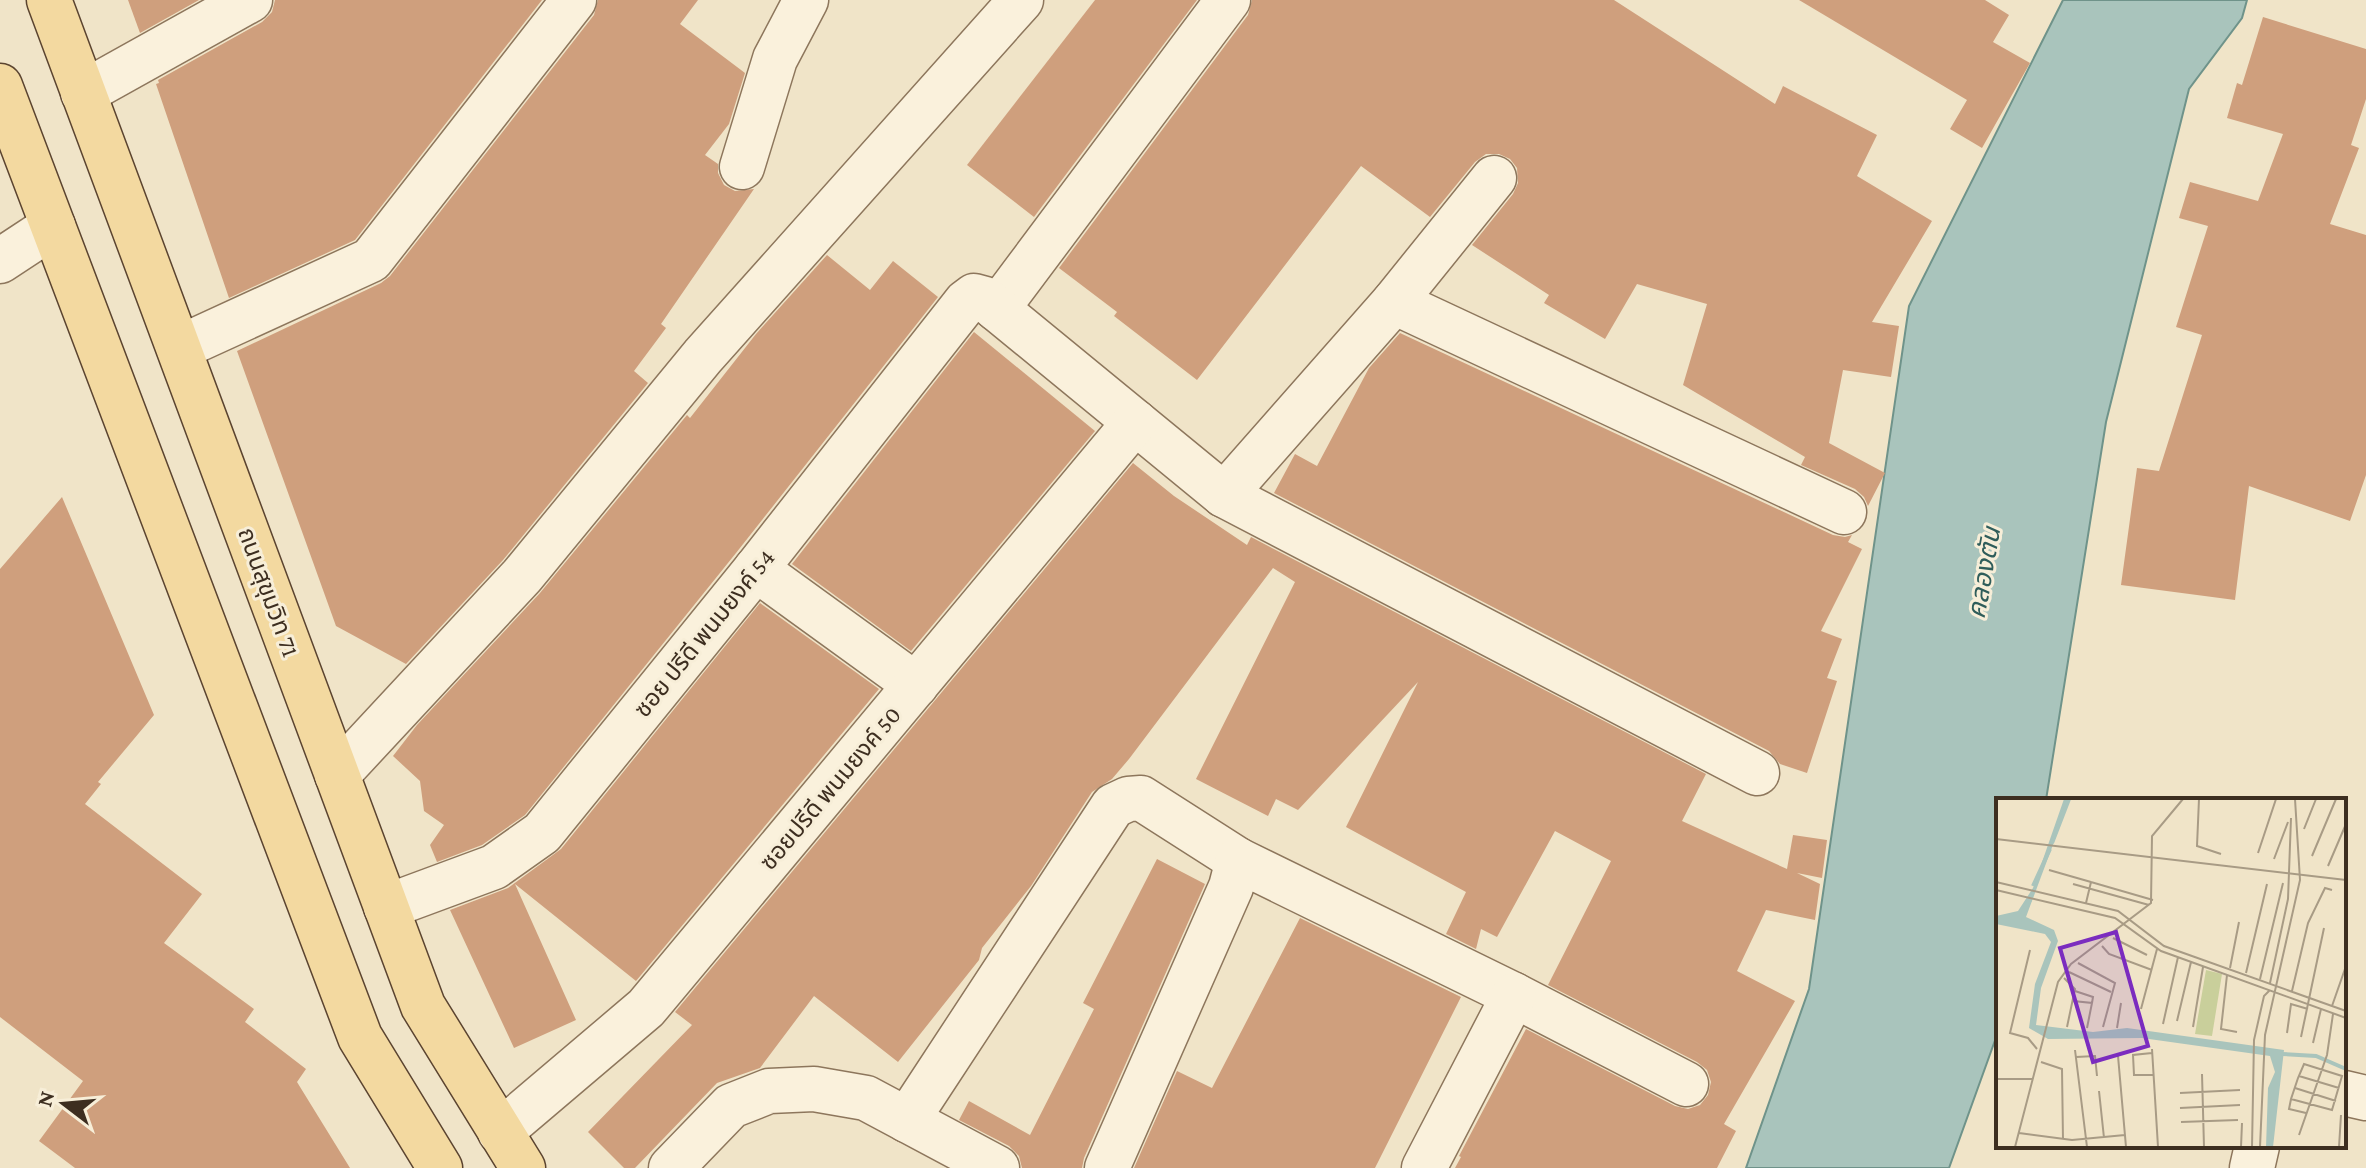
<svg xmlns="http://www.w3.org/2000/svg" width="2366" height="1168" font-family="'Crimson Pro','Noto Sans Thai',serif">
<rect width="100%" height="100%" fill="#f0e4c8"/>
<polygon fill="#a9c4bc" stroke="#6f938a" stroke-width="2" points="2063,0 2247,0 2242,18 2189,89 2106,422 2046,800 1998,800 1998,1032 1949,1168 1746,1168 1809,989 1909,306"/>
<g fill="#cf9f7d">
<polygon points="128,0 199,0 140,33"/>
<polygon points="275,0 542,0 355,240 229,298 156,84 159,83 158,80 262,22 272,12"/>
<polygon points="598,0 698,0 680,24 745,73 729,124 705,155 718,164 718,173 724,185 735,191 754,189 661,324 666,328 634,371 648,383 503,560 406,664 336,626 237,351 381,283 390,276 594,15"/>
<polygon points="1095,0 1197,0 1034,217 967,165"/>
<polygon points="1252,0 1614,0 1775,104 1783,86 1877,135 1857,176 1932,221 1872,322 1899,326 1891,377 1843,370 1829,443 1885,473 1868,506 1864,497 1855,489 1801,465 1805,457 1683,385 1707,304 1637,284 1605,339 1544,303 1549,295 1472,245 1513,194 1518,183 1517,168 1510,159 1499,154 1486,154 1475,162 1430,217 1361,166 1197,380 1114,316 1117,312 1059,268 1248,15"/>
<polygon points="1799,0 1985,0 2009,15 1993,42 2030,63 1982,148 1950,129 1967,100"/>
<polygon points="2263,17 2366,49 2366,99 2351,145 2359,148 2330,224 2366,235 2366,475 2350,521 2249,486 2235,600 2121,585 2137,468 2159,471 2202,335 2176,327 2208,226 2179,218 2190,182 2258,201 2283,134 2227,118 2237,83 2242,85"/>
<polygon points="827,255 870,290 893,261 938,297 736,553 525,815 482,845 437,862 430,845 444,825 424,811 420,781 393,756 417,725 540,593 687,415 690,418 756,334"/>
<polygon points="974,332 1095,431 911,651 792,564"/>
<polygon points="1400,333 1833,535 1845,537 1852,535 1848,542 1862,549 1821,631 1842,639 1827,678 1837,681 1807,773 1780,764 1769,751 1274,493 1295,454 1317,466 1369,368"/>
<polygon points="1133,463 1174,496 1247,545 1251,537 1706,774 1682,821 1787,869 1793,835 1827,840 1822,878 1797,873 1820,884 1815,920 1766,910 1737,971 1795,1001 1724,1124 1736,1131 1717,1168 1455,1168 1461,1157 1459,1156 1526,1029 1675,1106 1688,1109 1700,1105 1708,1095 1711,1082 1707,1070 1697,1062 1548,985 1611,861 1555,831 1497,937 1481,929 1476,949 1446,934 1466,892 1346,827 1418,682 1298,810 1276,799 1268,816 1196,779 1295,582 1273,568 1129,759 1112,779 1092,792 1031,886 982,948 979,960 898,1062 814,996 760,1068 717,1083 635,1168 624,1168 588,1132 692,1025 675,1012"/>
<polygon points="62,497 154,715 98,782 101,784 85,804 202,894 164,943 254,1009 245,1022 306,1069 297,1082 350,1168 75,1168 39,1141 83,1081 0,1017 0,569"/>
<polygon points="760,603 879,689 636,981 515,884 576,1020 514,1048 450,910 508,888 561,849"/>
<polygon points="1157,859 1205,884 1084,1158 1082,1168 1022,1168 1019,1156 1009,1146 959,1120 969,1101 1030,1135 1094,1009 1083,1003"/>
<polygon points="1300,918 1461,997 1375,1168 1134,1168 1177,1071 1212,1088"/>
</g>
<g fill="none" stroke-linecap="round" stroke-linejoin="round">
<defs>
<g id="minor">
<polyline points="83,93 250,0"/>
<polyline points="742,167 775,59 806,0"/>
<polyline points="0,261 53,226"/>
<polyline points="1394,302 1844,512"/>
<polyline points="997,309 1228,0"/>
<polyline points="179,348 371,260 574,0"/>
<polyline points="1224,495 1394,302 1494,178"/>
<polyline points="756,569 916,685"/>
<polyline points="337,775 522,576 703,356 1021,0"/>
<polyline points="386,907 494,867 542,833 756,569 966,302 974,296 985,299 1224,495 1757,773"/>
<polyline points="2344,1093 2366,1098"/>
<polyline points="907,1120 1113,806 1128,799 1141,798 1238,860"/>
<polyline points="500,1132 646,1008 1135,422"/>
<polyline points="671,1168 731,1106 769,1091 814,1089 866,1098 997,1168"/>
<polyline points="1107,1168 1231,887 1238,860 1514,995 1686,1084"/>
<polyline points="1424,1168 1514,995"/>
<polyline points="2252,1168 2257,1146"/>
</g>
<g id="major">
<polyline points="49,0 423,1006 523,1168"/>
<polyline points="0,86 360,1037 440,1168"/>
</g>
</defs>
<use href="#minor" stroke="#8d765c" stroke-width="47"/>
<use href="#major" stroke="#5b4430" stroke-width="47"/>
<use href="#minor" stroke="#faf1dc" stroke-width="44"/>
<use href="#major" stroke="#f3d9a0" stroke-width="44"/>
</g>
<g text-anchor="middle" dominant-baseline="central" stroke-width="6" stroke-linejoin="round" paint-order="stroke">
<g font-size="24" fill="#3d2e20" stroke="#f7eed8">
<text transform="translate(269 592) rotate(70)">ถนนสุขุมวิท 71</text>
<text transform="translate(704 633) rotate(-51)">ซอย ปรีดี พนมยงค์ 54</text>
<text transform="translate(830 788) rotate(-50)">ซอยปรีดี พนมยงค์ 50</text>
</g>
<g font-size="26" font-style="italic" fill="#2f5d5a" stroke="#f7eed8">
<text transform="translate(1984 573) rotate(-80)">คลองตัน</text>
</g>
</g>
<g transform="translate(1996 798)">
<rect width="350" height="350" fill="#f0e4c8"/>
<path d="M 210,172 L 226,176 L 216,238 L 199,236 Z" fill="#c9cf9b"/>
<path d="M 68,1 L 74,1 L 30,119 L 58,132 L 62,143 L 45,190 L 40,227 L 97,234 L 131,230 L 288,252 L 277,349 L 270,349 L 272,290 L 279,274 L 274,258 L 146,240 L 52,241 L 33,230 L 39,186 L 55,144 L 49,136 L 0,126 L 0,118 L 22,113 L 37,90 Z" fill="#a9c4bc"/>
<path fill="none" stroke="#a9c4bc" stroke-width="4" d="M 56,45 L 73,1M 37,88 L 54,51M 0,121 L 23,121 L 34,102M 286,256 L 320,258 L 350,271"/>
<path fill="none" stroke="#a89b85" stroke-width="2" d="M 203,1 L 201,48 L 225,56M 308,31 L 320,1M 0,41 L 350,82M 262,55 L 280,1M 316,58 L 340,1M 278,61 L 292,24M 332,68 L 350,26M 53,72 L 95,84M 0,84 L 122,113 L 168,148 L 350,213M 77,86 L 153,107M 0,92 L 119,120 L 165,153 L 350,220M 90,105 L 95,84 L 157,102M 117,140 L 151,157M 106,148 L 113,156 L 156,172M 34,152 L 14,235 L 32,240 L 41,251M 82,165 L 119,185 L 107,229M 234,170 L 243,124M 73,174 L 115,194M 250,175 L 271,86M 231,177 L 225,231 L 241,234M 68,180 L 79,191 L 71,229M 264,181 L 287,85M 274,185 L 292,101 L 295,20M 79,193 L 97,199 L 96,205M 296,193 L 312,125 L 329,90 L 336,92M 77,203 L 96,205 L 91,230M 336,208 L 350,168M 145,211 L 161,151M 181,223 L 195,164M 167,226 L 182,159M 197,229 L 207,169M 121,230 L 125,205M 291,235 L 295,206 L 312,211M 305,239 L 328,130M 317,245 L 325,211M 156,251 L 162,349M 79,252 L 91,349M 156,255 L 137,257 L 138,277 L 157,277M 122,258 L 130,349M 80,259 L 99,258 L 101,278M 45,264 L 66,271 L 67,342M 206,276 L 208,349M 303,278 L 343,290M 0,281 L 37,281M 299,290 L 340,303M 103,293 L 108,340M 184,295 L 244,292M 295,301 L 336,312 L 346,278 L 308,266 L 302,280 L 295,301 L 293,311 L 310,315M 184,310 L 244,307M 185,324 L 242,322M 23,335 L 76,342 L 129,337M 303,337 L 331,257 L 337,216M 19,349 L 62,184 L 75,166 L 155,105 L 156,38 L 187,1M 245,349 L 246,325M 256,349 L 258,242 L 268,198 L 274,192M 264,349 L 269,237 L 304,82 L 299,1M 343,349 L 345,317"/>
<path fill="#7b2cbf" fill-opacity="0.15" stroke="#7b2cbf" stroke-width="4" d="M 120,134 L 152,248 L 97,264 L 64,150 Z"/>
<rect width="350" height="350" fill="none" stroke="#3d2e20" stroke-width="4"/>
</g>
<g transform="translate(64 1104) rotate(286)" stroke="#f7eed8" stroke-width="6" paint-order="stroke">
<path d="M0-6L14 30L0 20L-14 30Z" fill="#3d2e20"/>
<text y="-12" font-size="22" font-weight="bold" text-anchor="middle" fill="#3d2e20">N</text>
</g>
</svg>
